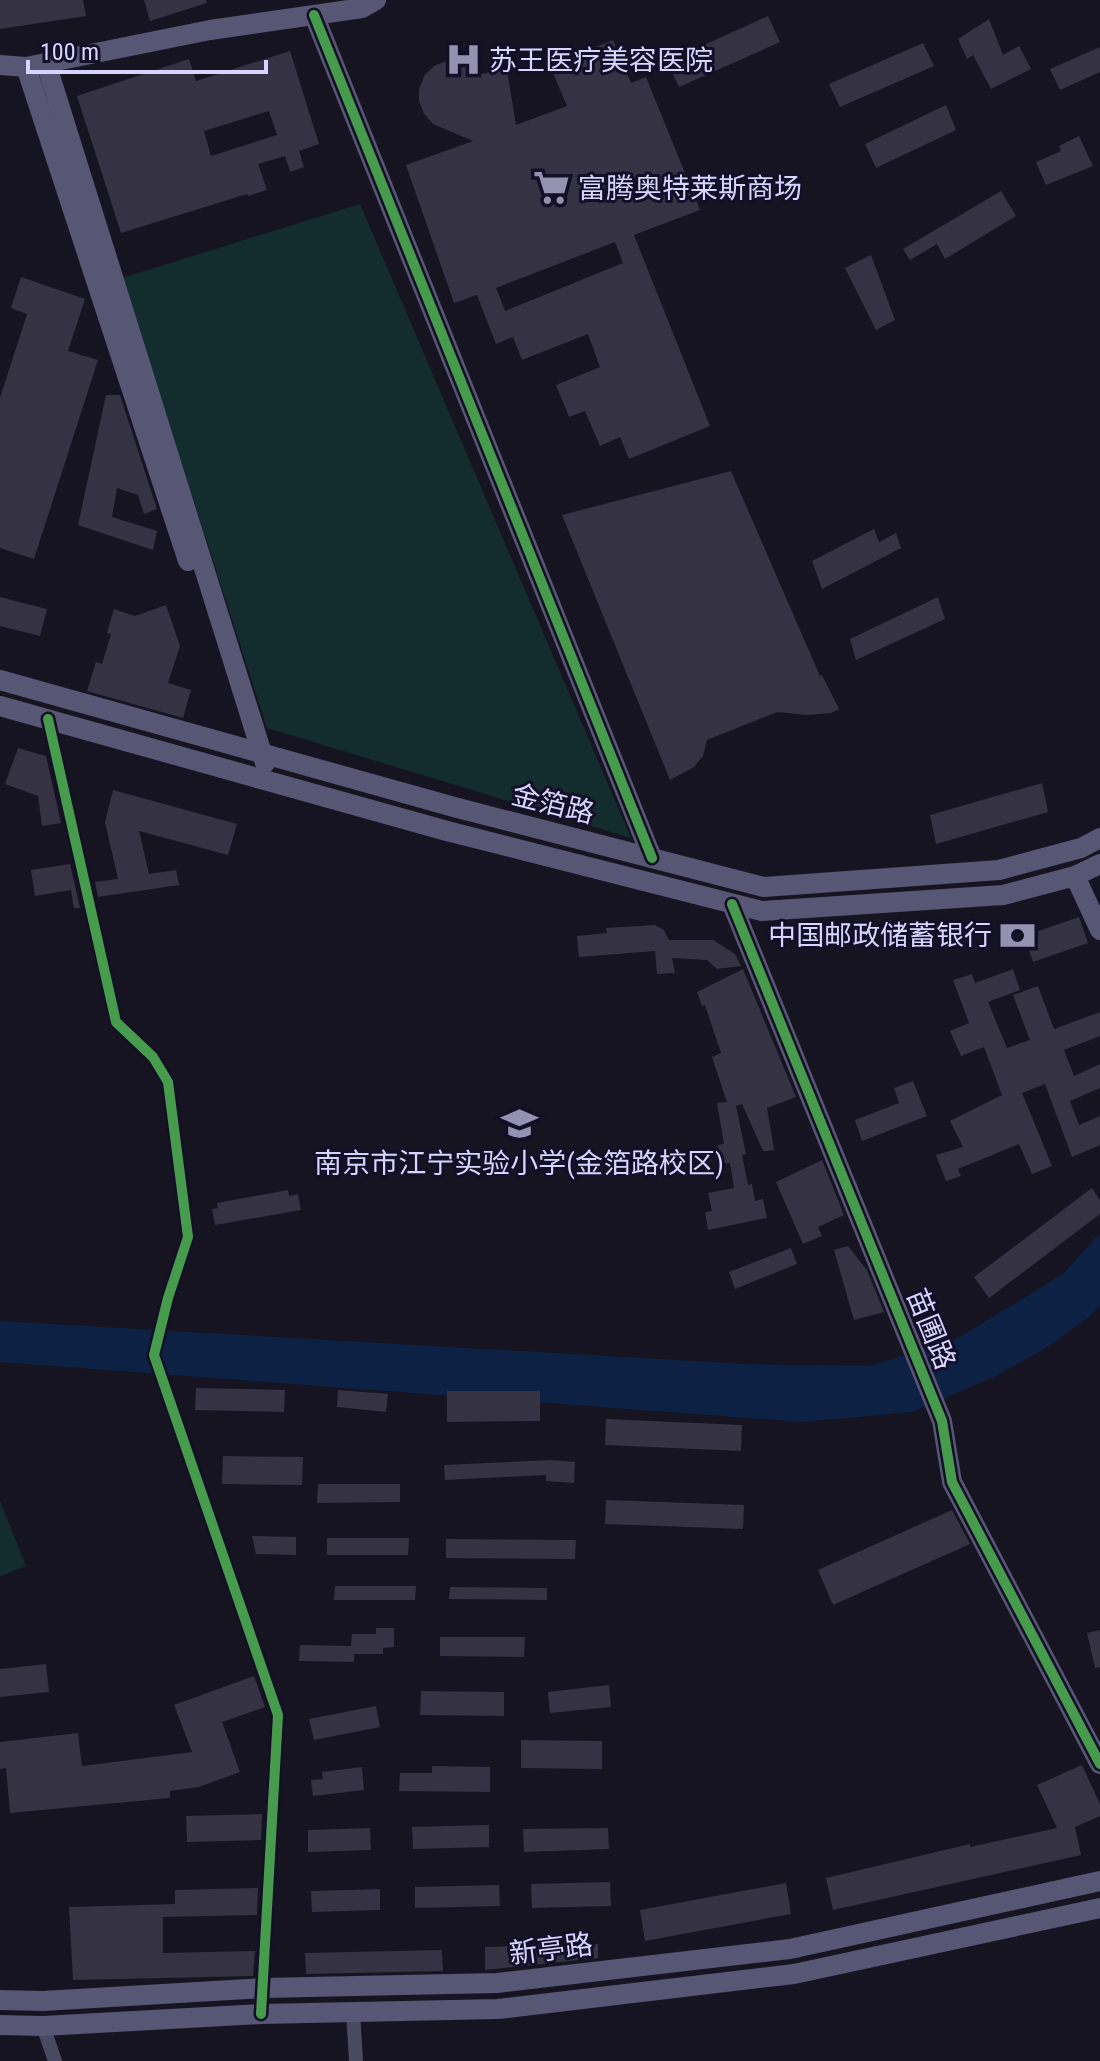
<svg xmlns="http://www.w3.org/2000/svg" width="1100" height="2061" font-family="'Roboto Condensed','Noto Sans SC',sans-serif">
<rect width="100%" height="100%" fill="#161421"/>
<g fill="#132c2d">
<polygon points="360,204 631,838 267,728 122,278"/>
<polygon points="0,1501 26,1566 0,1576"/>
</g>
<polygon fill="#0d2144" points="1100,1233 1100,1305 1088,1318 1044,1349 996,1376 912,1412 802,1422 0,1362 0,1321 746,1364 870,1366 958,1338 1063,1274"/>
<g fill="#343243" fill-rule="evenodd">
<polygon points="0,0 83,0 86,16 0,29"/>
<polygon points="144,0 206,0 207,3 150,21"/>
<polygon points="768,16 780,42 679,87 667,62"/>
<polygon points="989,19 1003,55 1019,46 1031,69 991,89 973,55 967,59 958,39"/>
<path d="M 613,40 L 631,83 L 646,77 L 700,210 L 634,235 L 710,426 L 629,459 L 620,437 L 600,446 L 585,411 L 569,417 L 556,385 L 600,367 L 588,334 L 522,360 L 513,337 L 496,344 L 477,295 L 454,303 L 406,165 L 473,141 L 433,124 L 424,114 L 419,101 L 419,90 L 424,76 L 434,66 L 446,61 L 460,61 L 472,66 L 480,74 L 507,70 L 516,125 L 567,106 L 550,66 ZM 615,242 L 623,263 L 505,311 L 496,288 Z"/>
<polygon points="923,43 934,66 840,107 829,84"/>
<polygon points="1100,47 1100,72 1060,90 1050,69"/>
<path d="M 290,51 L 319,144 L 299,151 L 304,167 L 290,172 L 285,156 L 258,164 L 267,190 L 248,196 L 247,194 L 121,233 L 77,96 L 189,59 L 196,81 ZM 269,111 L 277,135 L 211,156 L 204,131 Z"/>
<polygon points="946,105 956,130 876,168 865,144"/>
<polygon points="1079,136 1093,166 1046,185 1036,162 1061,151 1059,146"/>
<polygon points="1001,191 1016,216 945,259 937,244 910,260 903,249"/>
<polygon points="871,255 895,320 876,330 845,268"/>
<polygon points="21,277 85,299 68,351 98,360 34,559 0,548 0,398 27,314 11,308"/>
<polygon points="106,395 120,395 157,509 144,514 138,495 117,488 112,517 157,531 153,550 78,525"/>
<polygon points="731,471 820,676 822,675 839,709 831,713 807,715 777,712 707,740 703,756 694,767 670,780 562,515"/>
<polygon points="874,529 879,542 896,533 901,548 822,589 812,561"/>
<polygon points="0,597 47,609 40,636 0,626"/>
<polygon points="938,597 945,619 856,660 850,639"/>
<polygon points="166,605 180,646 168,683 191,690 183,718 87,691 96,662 102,664 111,634 107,633 114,609 135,616"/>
<polygon points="18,748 46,756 61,823 42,826 38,796 5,784"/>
<polygon points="1042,783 1048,812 936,844 930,815"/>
<polygon points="113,790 237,824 228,855 139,831 149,874 176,870 179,885 98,897 95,882 118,879 105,822"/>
<polygon points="70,864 80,908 74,908 71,890 35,896 31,870"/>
<polygon points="1079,917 1088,943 1033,962 1024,936"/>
<polygon points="655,925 664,930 669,940 713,940 735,954 741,966 717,969 707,960 672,958 675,973 657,974 655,951 579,957 577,936 607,933 606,928"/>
<polygon points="743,969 796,1097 767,1108 774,1150 767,1151 763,1151 742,1104 736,1106 746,1154 742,1155 748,1185 752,1184 755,1201 763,1199 767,1218 708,1230 705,1212 712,1211 708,1193 734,1188 730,1163 721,1164 718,1145 724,1144 717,1103 727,1102 712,1057 721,1053 705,1005 702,1006 697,992"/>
<polygon points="1013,969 1020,990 988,1002 1007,1048 1030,1040 1013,995 1038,986 1054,1029 1100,1012 1100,1036 1064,1050 1074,1076 1100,1064 1100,1088 1070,1101 1079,1125 1100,1116 1100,1145 1072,1157 1045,1084 1022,1093 1052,1166 1032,1174 1019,1144 958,1169 961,1176 946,1181 936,1155 963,1147 950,1121 1002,1095 984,1047 961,1056 950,1031 969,1023 953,980 972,974 975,983"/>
<polygon points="913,1081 927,1116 862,1141 855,1120 899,1103 894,1088"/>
<polygon points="822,1160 844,1215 818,1227 822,1236 803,1244 776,1182"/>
<polygon points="1092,1188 1100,1200 1100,1214 989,1298 974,1277"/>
<polygon points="288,1190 289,1196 298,1194 301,1210 215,1225 212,1209 218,1208 217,1203"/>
<polygon points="848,1246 867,1270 884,1312 854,1320 834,1250"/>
<polygon points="791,1248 797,1264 735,1289 729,1272"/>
<polygon points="196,1388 285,1390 284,1412 195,1410"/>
<polygon points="338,1390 388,1394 386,1412 337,1407"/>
<polygon points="447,1391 540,1391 540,1421 447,1422"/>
<polygon points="606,1419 742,1425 741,1451 605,1445"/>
<polygon points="223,1456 303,1457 302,1485 222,1484"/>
<polygon points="550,1460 575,1462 574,1483 546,1481 546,1475 445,1480 444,1465"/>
<polygon points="318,1484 400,1484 400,1502 317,1503"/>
<polygon points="606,1500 744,1505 743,1529 605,1524"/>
<polygon points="952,1510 970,1544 833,1605 818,1570"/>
<polygon points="252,1536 296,1537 296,1555 256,1554"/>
<polygon points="327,1538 409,1538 408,1555 327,1555"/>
<polygon points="446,1539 576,1540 575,1559 446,1558"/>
<polygon points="335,1586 416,1586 415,1600 334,1600"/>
<polygon points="450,1587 547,1588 547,1600 449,1599"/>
<polygon points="376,1628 394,1628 394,1647 383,1648 383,1654 354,1654 354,1662 299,1661 300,1645 351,1646 352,1634 376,1634"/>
<polygon points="1100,1630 1100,1667 1095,1668 1087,1633"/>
<polygon points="440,1637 525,1637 524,1657 440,1656"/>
<polygon points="46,1664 49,1692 0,1697 0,1669"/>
<polygon points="254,1676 265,1707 222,1722 240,1772 199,1787 170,1791 170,1798 10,1813 6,1768 0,1769 0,1742 78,1733 82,1766 192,1752 174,1705"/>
<polygon points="609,1685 611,1707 550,1713 548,1692"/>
<polygon points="421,1691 504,1692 504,1716 420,1715"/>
<polygon points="376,1706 380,1727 314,1740 309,1719"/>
<polygon points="521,1740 602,1741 602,1769 521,1768"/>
<polygon points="1082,1765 1100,1804 1100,1816 1075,1827 1081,1855 833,1910 826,1878 970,1844 970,1847 1057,1828 1037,1785"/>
<polygon points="432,1766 490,1767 490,1792 399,1791 400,1773 432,1773"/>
<polygon points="362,1767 364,1790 313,1796 311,1780 323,1779 322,1772"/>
<polygon points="262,1814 261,1840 187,1842 186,1816"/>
<polygon points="489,1825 489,1847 413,1849 412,1827"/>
<polygon points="370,1828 371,1850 308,1852 308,1830"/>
<polygon points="608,1828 609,1849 524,1852 523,1829"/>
<polygon points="610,1882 611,1906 532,1908 531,1884"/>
<polygon points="786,1883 791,1914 645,1941 640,1910"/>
<polygon points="499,1885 500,1906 415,1908 415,1887"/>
<polygon points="258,1888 257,1915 163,1917 163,1953 255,1951 253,1976 73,1980 69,1907 175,1904 175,1890"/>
<polygon points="380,1889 380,1910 312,1912 311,1891"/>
<polygon points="598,1944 598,1958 485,1970 485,1947"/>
<polygon points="442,1950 443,1971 306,1974 305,1953"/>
</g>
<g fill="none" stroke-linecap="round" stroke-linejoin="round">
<g stroke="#4a4962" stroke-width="14">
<polyline points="48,719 116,1022 153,1057 168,1082 188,1237 168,1298 154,1355 278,1715 261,2014"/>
<polyline points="353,2012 356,2061"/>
<polyline points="43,2026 55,2061"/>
</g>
<g stroke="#575674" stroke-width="20">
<polyline points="314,15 652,858"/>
<polyline points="46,63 265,763"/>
<polyline points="0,65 26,67 210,30 362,8 376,0"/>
<polyline points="26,67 188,561"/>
<polyline points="0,680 454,807 764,887 999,870 1081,848 1100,838"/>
<polyline points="0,706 447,831 762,911 1003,895 1075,876 1100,864"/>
<polyline points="1075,876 1100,930"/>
<polyline points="732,904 942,1421 952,1482 1100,1764"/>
<polyline points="0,2000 43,2001 263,1988 497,1983 790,1949 1100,1881"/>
<polyline points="0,2025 43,2026 261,2014 498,2009 794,1974 1100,1908"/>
</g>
<defs>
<g id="cycleway">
<polyline points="314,15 652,858"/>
<polyline points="48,719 116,1022 153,1057 168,1082 188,1237 168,1298 154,1355 278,1715 261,2014"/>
<polyline points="732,904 942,1421 952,1482 1100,1764"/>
</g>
</defs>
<use href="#cycleway" stroke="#130f26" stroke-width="15"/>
<use href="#cycleway" stroke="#469c4c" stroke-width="10"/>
</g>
<defs>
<symbol id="hospital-bare" viewBox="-9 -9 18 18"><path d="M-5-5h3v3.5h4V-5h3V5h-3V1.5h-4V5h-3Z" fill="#9591b1" stroke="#130f26" stroke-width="2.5" paint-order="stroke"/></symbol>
<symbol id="supermarket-bare" viewBox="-9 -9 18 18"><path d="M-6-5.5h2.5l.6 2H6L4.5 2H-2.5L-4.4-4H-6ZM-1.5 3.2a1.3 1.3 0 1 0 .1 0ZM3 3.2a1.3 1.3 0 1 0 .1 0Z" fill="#9591b1" stroke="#130f26" stroke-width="2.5" paint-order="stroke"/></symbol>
<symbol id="bank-bare" viewBox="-9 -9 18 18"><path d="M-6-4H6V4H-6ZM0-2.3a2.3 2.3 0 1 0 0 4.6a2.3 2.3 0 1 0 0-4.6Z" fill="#9591b1" stroke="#130f26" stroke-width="2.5" paint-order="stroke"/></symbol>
<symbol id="school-bare" viewBox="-9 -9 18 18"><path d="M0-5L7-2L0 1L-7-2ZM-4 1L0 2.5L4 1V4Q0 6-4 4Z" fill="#9591b1" stroke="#130f26" stroke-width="2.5" paint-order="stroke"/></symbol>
</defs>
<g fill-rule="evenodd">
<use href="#hospital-bare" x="438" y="34" width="51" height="51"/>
<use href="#supermarket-bare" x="526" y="162" width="51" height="51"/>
<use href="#bank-bare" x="992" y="910" width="51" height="51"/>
<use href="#school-bare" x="494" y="1098" width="51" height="51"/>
</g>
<g text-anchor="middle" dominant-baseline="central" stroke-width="6" stroke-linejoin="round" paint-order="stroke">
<g font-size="28" fill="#d9d4ff" stroke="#130f26" text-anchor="start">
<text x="489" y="60">苏王医疗美容医院</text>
<text x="578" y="188">富腾奥特莱斯商场</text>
<text x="992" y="935" text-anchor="end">中国邮政储蓄银行</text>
<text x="519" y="1163" text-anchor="middle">南京市江宁实验小学(金箔路校区)</text>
</g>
<g font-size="28" fill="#d9d4ff" stroke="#130f26">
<text transform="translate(553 804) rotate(14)">金箔路</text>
<text transform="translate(931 1329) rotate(68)">苗圃路</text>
<text transform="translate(551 1949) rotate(-7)">新亭路</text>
</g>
</g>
<path d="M28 60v12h238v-12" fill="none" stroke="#d9d4ff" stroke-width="4"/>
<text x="40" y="60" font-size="24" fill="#d9d4ff" stroke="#130f26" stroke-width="6" paint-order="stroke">100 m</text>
</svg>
